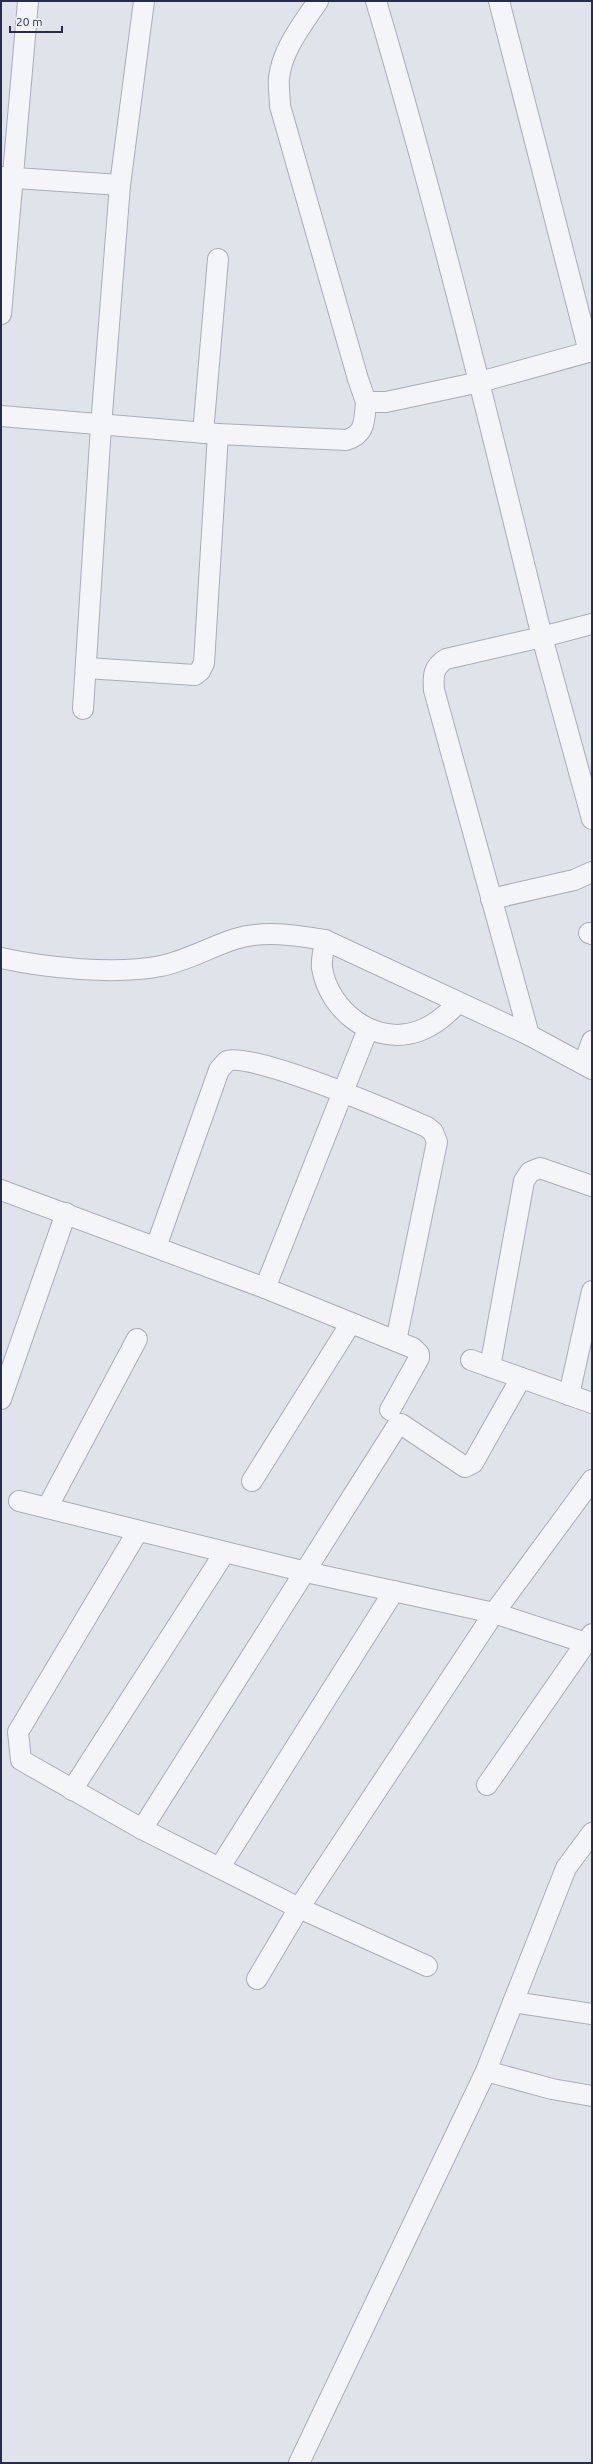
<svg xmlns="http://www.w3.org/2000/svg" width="593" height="2464" font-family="Ubuntu,sans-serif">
<rect width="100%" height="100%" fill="#e1e3ea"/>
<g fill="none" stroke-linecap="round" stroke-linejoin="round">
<defs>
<g id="minor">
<path d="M 318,1 C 303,24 282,49 279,78 C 278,87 280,97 280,106 L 358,379 L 366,402 L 386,402 L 480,382 L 592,351"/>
<polyline points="499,1 589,352"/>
<polyline points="1,177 120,185"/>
<polyline points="1,314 28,1"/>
<path d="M 1,416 L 218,434 L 346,440 C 366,434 364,421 366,402"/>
<polyline points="203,433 218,259"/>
<polyline points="592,624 542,637 592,819"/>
<polyline points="86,668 195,675 200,671 204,663 218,434"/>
<polyline points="83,709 101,426 120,185 144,1"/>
<polyline points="491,899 574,880 592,872"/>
<polyline points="589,933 592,934"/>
<path d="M 325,940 C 324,949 321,959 322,968 C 329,1011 375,1047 419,1031 C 435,1025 446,1015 458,1003"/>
<path d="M 1,958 C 47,968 115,975 161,966 C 186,961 210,947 235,939 C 263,930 296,935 325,940 L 529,1035 L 434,690 C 433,676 433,667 446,659 L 542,637 C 490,424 438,211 376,1"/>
<polyline points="529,1035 592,1069"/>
<polyline points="584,1064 592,1041"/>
<polyline points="1,1190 265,1288 413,1348 419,1354 419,1358 390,1410"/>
<path d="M 156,1247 L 219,1070 L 227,1061 C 251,1051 397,1114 427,1127 L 433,1132 L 437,1142 L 396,1341"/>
<polyline points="265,1288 368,1029"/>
<polyline points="471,1360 592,1403"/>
<polyline points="490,1367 524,1181 530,1172 540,1168 592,1186"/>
<polyline points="569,1395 592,1291"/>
<polyline points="1,1399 66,1213"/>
<polyline points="252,1481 351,1323"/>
<polyline points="19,1501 306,1572 494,1613 586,1643"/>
<polyline points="47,1508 137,1339"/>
<polyline points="138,1531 18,1732 21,1760 142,1829 299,1908 427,1966"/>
<polyline points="487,1785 592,1634"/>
<polyline points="72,1790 225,1552"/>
<polyline points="142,1829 397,1426 401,1424 465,1467 473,1463 521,1378"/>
<polyline points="220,1867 394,1591"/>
<polyline points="257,1979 299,1908 494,1613 592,1480"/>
<polyline points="513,2002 592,2014"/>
<polyline points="486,2071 552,2089 592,2096"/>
<polyline points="299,2463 486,2071 566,1868 592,1833"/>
</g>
</defs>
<use href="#minor" stroke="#aaacb8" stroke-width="22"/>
<use href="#minor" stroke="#f4f5f8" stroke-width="20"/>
</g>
<rect width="593" height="2464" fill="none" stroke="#282d43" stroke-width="4"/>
<path d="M10 26v6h52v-6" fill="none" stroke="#282d43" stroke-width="2"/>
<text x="16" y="26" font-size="12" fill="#282d43" stroke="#f0f2f7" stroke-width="3" paint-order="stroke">20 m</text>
</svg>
